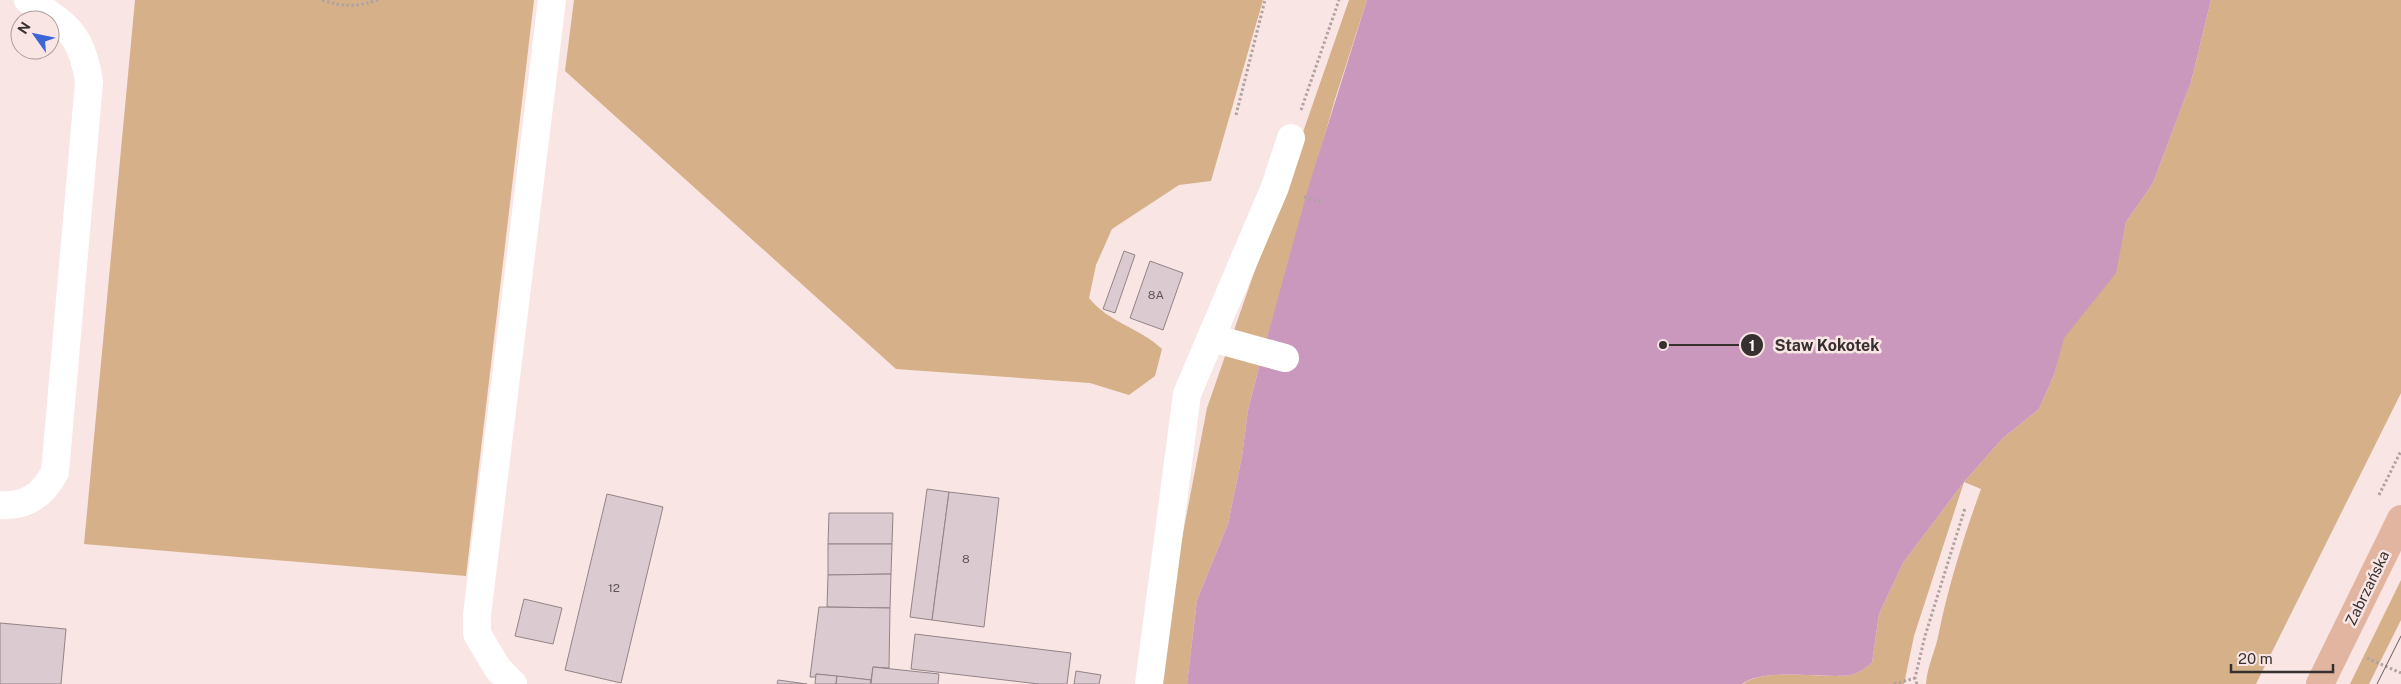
<svg xmlns="http://www.w3.org/2000/svg" width="2401" height="684" font-family="'Public Sans',sans-serif">
<rect width="100%" height="100%" fill="#f8e5e4"/>
<g fill="#d6b088">
<polygon points="135,0 534,0 466,576 84,544"/>
<path d="M 574,0 L 1263,0 L 1211,181 L 1179,185 L 1112,229 L 1096,265 L 1089,298 C 1108,322 1140,328 1162,349 L 1155,376 L 1129,395 L 1090,383 L 896,369 L 565,71 Z"/>
<polygon points="1349,0 1367,0 1335,99 1263,352 1248,410 1242,456 1228,524 1197,600 1187,684 1154,684 1207,408"/>
<path d="M 2211,0 L 2401,0 L 2401,393 L 2256,684 L 1926,684 C 1927,666 1936,650 1939,632 C 1949,584 1964,536 1981,489 L 1964,482 L 1914,636 L 1904,684 L 1743,684 C 1764,667 1823,679 1851,675 C 1858,674 1866,667 1872,663 L 1879,614 L 1903,563 L 1964,482 L 2002,439 L 2039,409 L 2054,375 L 2063,338 L 2115,273 L 2126,222 L 2153,183 L 2191,82 Z"/>
<polygon points="2401,580 2401,620 2369,684 2350,684"/>
</g>
<path fill="#ca98bd" d="M 1367,0 L 2211,0 L 2191,82 L 2153,183 L 2126,222 L 2116,273 L 2064,338 L 2054,375 L 2039,409 L 2002,439 L 1964,482 L 1903,563 L 1879,614 L 1872,663 C 1866,667 1858,674 1851,675 C 1823,679 1764,667 1742,684 L 1187,684 L 1197,600 L 1228,524 L 1242,456 L 1248,410 L 1263,352 L 1310,182 Z"/>
<g fill="#dbcacf" stroke="#938387">
<polygon points="1124,251 1135,255 1115,313 1103,309"/>
<polygon points="1150,261 1183,273 1163,330 1130,318"/>
<polygon points="927,489 949,492 932,620 910,617"/>
<polygon points="949,492 999,498 984,627 932,620"/>
<polygon points="607,494 663,507 621,683 565,670"/>
<polygon points="829,513 893,513 892,544 828,544"/>
<polygon points="828,544 892,544 891,574 828,575"/>
<polygon points="891,574 890,608 827,607 828,575"/>
<polygon points="524,599 562,608 553,644 515,636"/>
<polygon points="819,607 890,608 889,668 873,667 871,680 816,674 816,677 810,677"/>
<polygon points="0,623 66,629 61,684 0,684"/>
<polygon points="915,634 1071,653 1067,684 1039,684 911,669"/>
<polygon points="873,667 939,674 938,684 871,684"/>
<polygon points="1076,671 1101,675 1099,684 1074,684"/>
<polygon points="816,674 837,676 836,684 815,684"/>
<polygon points="837,676 871,680 870,684 836,684"/>
<polygon points="778,680 807,684 777,684"/>
</g>
<g fill="none" stroke-linecap="round" stroke-linejoin="round">
<g stroke="#b0a2a1" stroke-width="3" stroke-dasharray="2.5 2.5" stroke-linecap="butt">
<path d="M 322,0 C 343,7 357,7 378,0"/>
<polyline points="1301,110 1339,0"/>
<polyline points="1236,115 1265,0"/>
<polyline points="1304,197 1321,202"/>
<polyline points="2379,495 2401,451"/>
<polyline points="2367,658 2401,673"/>
<polyline points="1894,684 1915,678"/>
<polyline points="1917,684 1915,678 1925,636 1965,508"/>
</g>
<g stroke="#fff" stroke-width="28">
<polyline points="1212,338 1285,358"/>
<path d="M 0,505 C 27,507 43,495 55,472 L 89,82 C 82,34 67,25 28,0"/>
<polyline points="513,684 498,669 477,634 477,615 552,0"/>
<polyline points="1149,684 1187,394 1275,187 1291,138"/>
</g>
<polyline stroke="#e2b5a0" stroke-width="28" points="2320,684 2401,519"/>
<polyline stroke="#665c5c" stroke-width="1" points="2377,684 2401,636"/>
</g>
<g text-anchor="middle" dominant-baseline="central" stroke-width="5" stroke-linejoin="round" paint-order="stroke">
<g font-size="12" fill="#605658">
<text x="1156" y="295">8A</text>
<text x="966" y="559">8</text>
<text x="614" y="588">12</text>
</g>
<g font-size="15" fill="#373030" stroke="#f8e5e4">
<text transform="translate(2367 588) rotate(-64)">Zabrzańska</text>
</g>
</g>
<path fill="none" stroke="#373030" stroke-width="2" d="M1663 345L1752 345"/>
<g fill="#373030" stroke="#f8e5e4" stroke-width="2">
<circle cx="1663" cy="345" r="5"/>
<circle cx="1752" cy="345" r="12"/>
</g>
<g font-size="15" text-anchor="middle" font-weight="bold" fill="#fff">
<text x="1752" y="351">1</text>
</g>
<g font-size="16" text-anchor="middle" font-weight="bold" fill="#373030" stroke="#f8e5e4" stroke-width="5" stroke-linejoin="round" paint-order="stroke">
<text x="1827" y="351">Staw Kokotek</text>
</g>
<g transform="translate(35 35) rotate(303)"><circle r="24" fill="#f8e5e4" stroke="#ab9d9c"/>
<path d="M0-4L9 19L0 12L-9 19Z" fill="#3d65d6"/>
<text y="-8" font-size="14" font-weight="bold" text-anchor="middle" fill="#373030">N</text>
</g>
<path d="M2231 664v8h102v-8" fill="none" stroke="#373030" stroke-width="2.5"/>
<text x="2238" y="664" font-size="15" fill="#373030" stroke="#f8e5e4" stroke-width="4" paint-order="stroke">20 m</text>
</svg>
